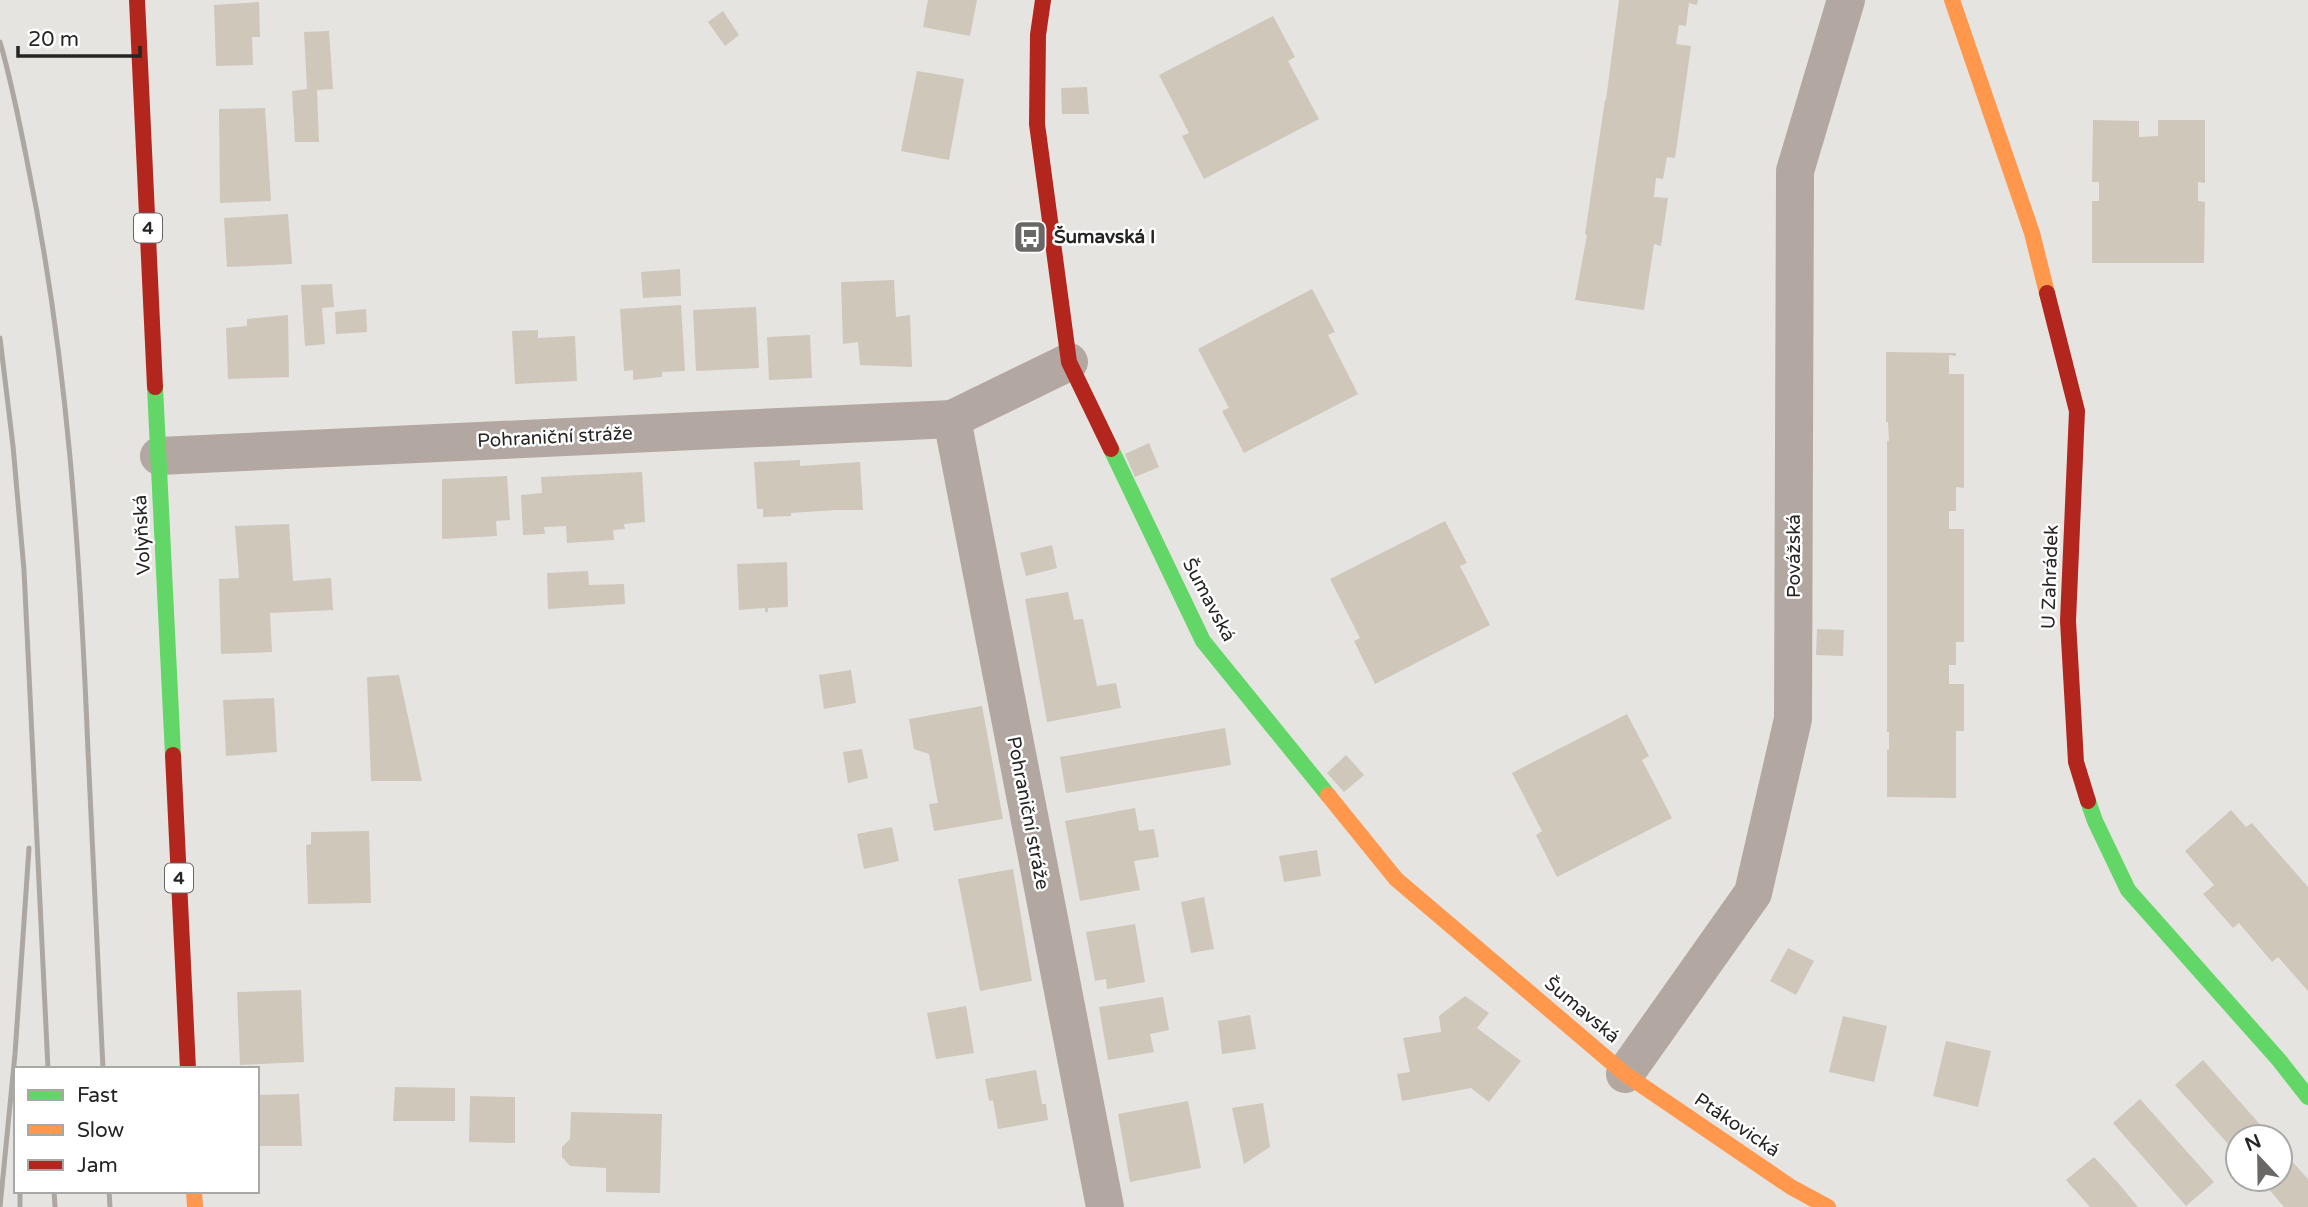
<svg xmlns="http://www.w3.org/2000/svg" width="2308" height="1207" font-family="'Varela Round',sans-serif">
<rect width="100%" height="100%" fill="#e6e4e1"/>
<g fill="#cec7ba">
<polygon points="928,0 977,0 970,36 923,27"/>
<polygon points="1619,0 1698,0 1697,5 1689,3 1686,26 1679,25 1676,44 1691,46 1675,158 1667,157 1663,179 1656,178 1654,197 1668,198 1661,246 1654,244 1644,310 1575,300 1587,235 1585,234 1605,100 1606,100"/>
<polygon points="259,2 260,37 252,37 253,65 216,66 214,5"/>
<polygon points="723,11 739,35 725,46 708,22"/>
<polygon points="1273,16 1295,57 1288,61 1319,119 1204,179 1182,136 1189,133 1159,75"/>
<polygon points="329,31 333,89 317,90 319,142 295,142 292,91 307,89 304,32"/>
<polygon points="917,71 964,79 949,160 901,151"/>
<polygon points="1087,87 1089,114 1062,114 1061,88"/>
<polygon points="265,108 271,201 220,203 219,109"/>
<polygon points="2093,120 2139,121 2139,137 2158,136 2158,120 2205,120 2205,183 2198,182 2198,201 2205,202 2204,263 2092,263 2092,201 2099,201 2099,182 2092,182"/>
<polygon points="288,214 292,264 227,267 224,218"/>
<polygon points="680,269 681,296 643,298 641,272"/>
<polygon points="894,280 896,317 910,315 912,367 860,365 858,342 843,344 841,282"/>
<polygon points="332,284 334,307 322,308 325,344 305,346 301,285"/>
<polygon points="1312,289 1335,332 1328,335 1358,394 1244,453 1222,411 1229,408 1198,349"/>
<polygon points="681,305 685,371 662,372 662,377 633,380 633,370 624,371 620,309"/>
<polygon points="756,307 759,368 696,371 693,310"/>
<polygon points="366,309 367,332 336,334 335,312"/>
<polygon points="288,315 289,377 228,379 226,328 247,326 247,319"/>
<polygon points="538,330 538,338 575,336 577,381 515,384 512,331"/>
<polygon points="810,335 812,378 769,380 767,337"/>
<polygon points="1886,352 1956,353 1956,356 1949,355 1949,374 1964,374 1964,488 1956,487 1956,511 1949,511 1949,529 1964,529 1964,642 1956,642 1956,665 1949,665 1949,684 1964,684 1964,731 1956,731 1956,798 1887,797 1887,750 1889,750 1889,732 1887,732 1887,441 1889,441 1888,422 1886,422"/>
<polygon points="1149,443 1159,467 1135,477 1125,454"/>
<polygon points="800,460 800,466 860,462 863,510 835,510 791,513 791,516 763,517 763,509 757,509 754,462"/>
<polygon points="642,472 645,522 624,524 625,529 613,530 614,540 567,543 566,526 544,527 545,534 523,535 521,495 542,493 541,477"/>
<polygon points="507,476 510,520 496,521 497,536 442,539 442,479"/>
<polygon points="1445,521 1467,563 1460,566 1490,625 1375,684 1354,641 1360,638 1330,579"/>
<polygon points="289,524 293,581 331,578 333,610 270,613 272,652 221,654 219,579 239,578 235,526"/>
<polygon points="1052,545 1057,568 1026,576 1020,553"/>
<polygon points="787,562 788,607 768,608 768,612 765,612 765,608 739,610 737,564"/>
<polygon points="588,571 589,585 624,584 625,604 548,609 547,573"/>
<polygon points="1068,592 1074,620 1083,619 1097,686 1116,683 1121,708 1047,722 1025,599"/>
<polygon points="1817,629 1844,630 1843,656 1816,655"/>
<polygon points="851,670 856,703 824,709 819,675"/>
<polygon points="399,675 422,781 371,781 367,677"/>
<polygon points="274,698 277,752 226,756 223,700"/>
<polygon points="982,706 1003,819 934,831 929,804 938,803 929,754 914,749 909,719"/>
<polygon points="1627,714 1649,756 1642,760 1672,818 1557,877 1536,835 1542,831 1512,773"/>
<polygon points="1225,728 1231,765 1066,793 1060,757"/>
<polygon points="862,749 868,778 848,783 843,752"/>
<polygon points="1346,755 1364,775 1344,792 1327,773"/>
<polygon points="1135,808 1139,831 1154,829 1159,857 1134,861 1140,890 1080,901 1065,821"/>
<polygon points="2231,810 2246,827 2252,823 2308,887 2308,991 2278,957 2272,962 2239,923 2233,928 2203,894 2214,885 2185,851"/>
<polygon points="892,827 899,861 864,869 857,834"/>
<polygon points="369,831 371,903 308,904 306,845 311,844 311,832"/>
<polygon points="1317,850 1321,876 1284,882 1279,856"/>
<polygon points="1013,869 1032,981 980,991 958,879"/>
<polygon points="1204,897 1214,949 1191,953 1181,902"/>
<polygon points="1135,924 1145,982 1107,989 1106,979 1095,981 1086,932"/>
<polygon points="1788,948 1814,961 1796,995 1770,981"/>
<polygon points="301,990 304,1062 240,1065 237,992"/>
<polygon points="1465,996 1489,1013 1477,1028 1521,1061 1489,1102 1471,1088 1402,1101 1397,1074 1410,1072 1403,1038 1441,1032 1439,1016"/>
<polygon points="1163,997 1169,1030 1150,1034 1154,1052 1108,1060 1099,1007"/>
<polygon points="966,1006 974,1053 936,1059 927,1013"/>
<polygon points="1250,1015 1256,1049 1222,1054 1218,1021"/>
<polygon points="1843,1016 1887,1026 1874,1082 1829,1072"/>
<polygon points="1946,1041 1991,1051 1978,1107 1933,1096"/>
<polygon points="2203,1060 2264,1129 2271,1137 2238,1137 2238,1155 2175,1085"/>
<polygon points="1036,1070 1042,1104 1046,1104 1048,1120 998,1129 993,1100 989,1101 985,1079"/>
<polygon points="395,1087 455,1088 455,1121 393,1121"/>
<polygon points="299,1094 302,1146 257,1146 257,1095"/>
<polygon points="470,1096 515,1097 515,1143 469,1142"/>
<polygon points="2140,1099 2214,1182 2186,1206 2113,1123"/>
<polygon points="1188,1101 1201,1168 1130,1182 1118,1114"/>
<polygon points="1263,1103 1270,1147 1244,1164 1232,1108"/>
<polygon points="571,1112 662,1114 660,1193 606,1192 606,1168 570,1166 562,1157 562,1147 570,1139"/>
<polygon points="2280,1148 2308,1179 2308,1207 2284,1207 2260,1179 2280,1179"/>
<polygon points="2094,1157 2119,1184 2138,1207 2090,1207 2066,1180"/>
</g>
<g fill="none" stroke-linecap="round" stroke-linejoin="round">
<g stroke="#b3a8a1" stroke-width="38">
<polyline points="952,419 1105,1207"/>
<polyline points="159,456 952,419 1069,362"/>
<polyline points="1625,1074 1753,893 1793,719 1795,171 1846,0"/>
</g>
<g stroke="#63d668" stroke-width="16">
<polyline points="155,387 173,755"/>
<polyline points="1111,449 1203,641 1328,795"/>
<polyline points="2088,801 2095,821 2128,890 2279,1060 2308,1097"/>
</g>
<g stroke="#ff974d" stroke-width="16">
<polyline points="1952,0 2032,233 2047,293"/>
<polyline points="1328,795 1396,879 1625,1074 1791,1187 1828,1207"/>
<polyline points="194,1191 195,1207"/>
</g>
<g stroke="#b3261e" stroke-width="16">
<polyline points="137,0 155,387"/>
<polyline points="1043,0 1038,35 1037,124 1069,362 1111,449"/>
<polyline points="2047,293 2077,411 2068,621 2076,762 2088,801"/>
<polyline points="173,755 188,1069"/>
</g>
<g stroke="#ada7a1" stroke-width="5">
<path d="M 0,42 C 12,83 20,125 28,166 C 68,360 80,554 88,751 C 93,857 98,963 103,1069"/>
<polyline points="0,338 13,446 24,570 48,1069"/>
<polyline points="20,1191 20,1207"/>
<polyline points="54,1191 55,1207"/>
<polyline points="109,1191 110,1207"/>
<polyline points="0,1207 15,1054 29,848"/>
</g>
</g>
<defs>
<symbol id="bus-square" viewBox="-11 -11 22 22"><rect x="-9" y="-9" width="18" height="18" rx="4" fill="#696866" stroke="#fff"/><path d="M-5-6H5V4H4V6H2V4H-2V6H-4V4H-5ZM-3.5-4V0h7V-4ZM-3.5 1.2v1.5H-2V1.2ZM2 1.2v1.5H3.5V1.2Z" fill="#fff"/></symbol>
</defs>
<g fill-rule="evenodd">
<use href="#bus-square" x="1011" y="218" width="38" height="38"/>
</g>
<g text-anchor="middle" dominant-baseline="central" stroke-width="5" stroke-linejoin="round" paint-order="stroke">
<g fill="#fff" stroke="#676666" stroke-width="2">
<rect x="134" y="213.5" width="28" height="29" rx="5"/>
<rect x="165" y="863.5" width="28" height="29" rx="5"/>
</g>
<g font-size="18" font-weight="bold" fill="#262524">
<text x="148" y="228">4</text>
<text x="179" y="878">4</text>
</g>
<g font-size="19" font-weight="bold" fill="#262524" stroke="#fff" text-anchor="start">
<text x="1054" y="237">Šumavská I</text>
</g>
<g font-size="19" fill="#262524" stroke="#fff">
<text transform="translate(555 437) rotate(-3)">Pohraniční stráže</text>
<text transform="translate(142 535) rotate(-93)">Volyňská</text>
<text transform="translate(1794 556) rotate(-90)">Povážská</text>
<text transform="translate(2050 577) rotate(-88)">U Zahrádek</text>
<text transform="translate(1209 600) rotate(62)">Šumavská</text>
<text transform="translate(1028 813) rotate(79)">Pohraniční stráže</text>
<text transform="translate(1582 1010) rotate(40)">Šumavská</text>
<text transform="translate(1737 1125) rotate(34)">Ptákovická</text>
</g>
</g>
<rect x="14" y="1067" width="245" height="126" fill="#ffffff" stroke="#a8a8a7" stroke-width="2"/>
<rect x="28" y="1090" width="35" height="10" fill="#63d668" stroke="#a8a8a7" stroke-width="2"/>
<text x="77" y="1102" font-size="21" fill="#262524">Fast</text>
<rect x="28" y="1125" width="35" height="10" fill="#ff974d" stroke="#a8a8a7" stroke-width="2"/>
<text x="77" y="1137" font-size="21" fill="#262524">Slow</text>
<rect x="28" y="1160" width="35" height="10" fill="#b3261e" stroke="#a8a8a7" stroke-width="2"/>
<text x="77" y="1172" font-size="21" fill="#262524">Jam</text>
<g transform="translate(2259 1158) rotate(338)"><circle r="33" fill="#ffffff" stroke="#a8a8a7" stroke-width="2"/>
<path d="M0-5L12 26L0 18L-12 26Z" fill="#696866"/>
<text y="-10" font-size="19" font-weight="bold" text-anchor="middle" fill="#262524">N</text>
</g>
<path d="M18 46v10h122v-10" fill="none" stroke="#262524" stroke-width="3.5"/>
<text x="28" y="46" font-size="21" fill="#262524" stroke="#ffffff" stroke-width="5" paint-order="stroke">20 m</text>
</svg>
